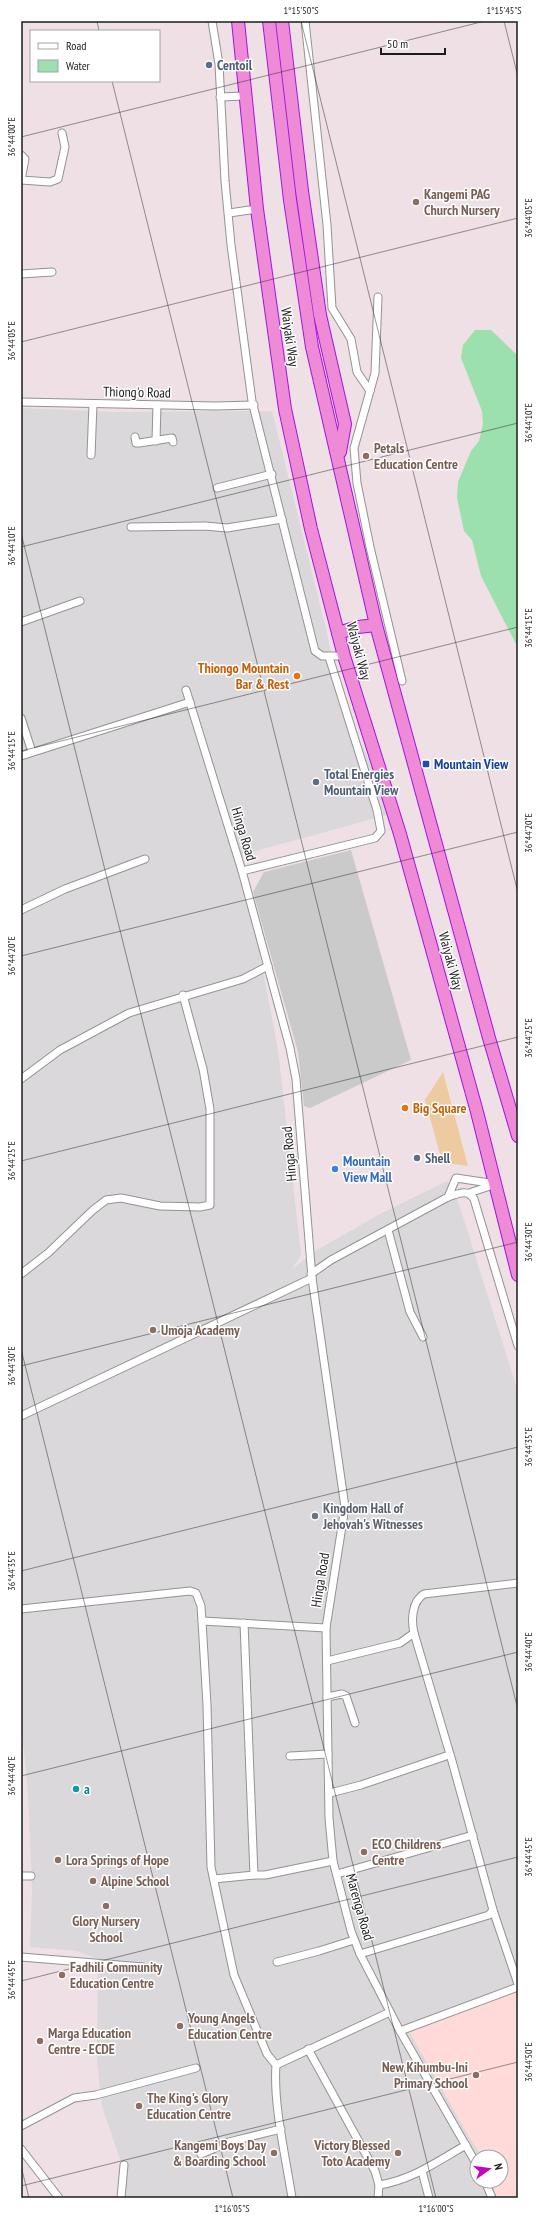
<svg xmlns="http://www.w3.org/2000/svg" width="539" height="2219" font-family="'PT Sans Narrow',sans-serif">
<rect width="100%" height="100%" fill="#eee0e4"/>
<path fill="#dad8da" fill-rule="evenodd" d="M 21,408 L 116,412 L 272,411 L 327,633 L 341,699 L 377,779 L 387,815 L 241,855 L 278,1050 L 301,1255 L 292,1269 L 317,1250 L 380,1214 L 447,1181 L 458,1201 L 518,1392 L 518,2198 L 123,2198 L 122,2165 L 102,2106 L 97,2062 L 98,1959 L 77,1951 L 30,1947 L 32,1889 L 28,1792 L 21,1721 ZM 477,2157 L 501,2157 L 501,2181 L 477,2181 Z"/>
<polygon fill="#ffdad8" points="518,1990 518,2198 497,2198 491,2181 501,2181 501,2157 483,2157 472,2142 405,2024"/>
<polygon fill="#cacaca" points="351,850 411,1060 310,1108 304,1106 298,1052 253,892 264,872"/>
<polygon fill="#eecaa0" points="443,1072 468,1166 447,1163 440,1154 425,1100"/>
<polygon fill="#9ce0ae" points="475,330 491,330 518,356 518,648 481,576 472,540 464,531 457,498 458,482 471,451 479,441 483,424 482,411 461,358 463,345"/>
<g fill="none" stroke-linecap="round" stroke-linejoin="round">
<defs>
<g id="minor">
<polyline points="212,21 219,64 225,181 231,245 252,401 315,651 322,656 344,656"/>
<polyline points="305,21 327,225 332,308 351,339 357,372 370,391"/>
<polyline points="220,97 245,96"/>
<polyline points="21,155 25,159 21,180"/>
<polyline points="21,180 50,182 58,179 65,147 62,133"/>
<polyline points="229,213 257,209"/>
<polyline points="21,274 52,272"/>
<polyline points="378,297 375,373 354,448 357,483 370,547 402,681"/>
<polyline points="21,402 215,406 254,405"/>
<polyline points="135,437 136,443 139,443 172,438 173,442"/>
<polyline points="156,441 157,405"/>
<polyline points="91,455 93,404"/>
<polyline points="217,488 272,474"/>
<polyline points="131,527 205,526 227,528 282,519"/>
<polyline points="21,622 80,601"/>
<polyline points="186,690 242,871 290,1048 296,1079 312,1278 345,1507 326,1628 329,1818 333,1861 351,1931 360,1954 400,2031 477,2165"/>
<polyline points="21,718 32,752"/>
<polyline points="21,756 190,702"/>
<polyline points="242,871 375,838 381,831 377,810 329,657"/>
<polyline points="21,910 65,889 145,859"/>
<polyline points="21,1079 60,1050 129,1013 243,979 268,966"/>
<polyline points="469,1193 493,1185"/>
<polyline points="448,1197 456,1178 496,1184"/>
<polyline points="388,1230 410,1312 423,1337"/>
<polyline points="21,1274 48,1253 93,1210 106,1200 121,1198 160,1206 200,1207 210,1205 210,1109 203,1069 183,995"/>
<path d="M 311,1274 L 331,1260 L 448,1197 C 458,1194 467,1188 474,1199 L 518,1346"/>
<polyline points="21,1416 312,1278"/>
<polyline points="21,1609 190,1591 196,1593 201,1606 202,1621 326,1628"/>
<path d="M 202,1621 L 207,1705 L 211,1867 L 234,1975 L 267,2054 L 276,2065 C 273,2105 286,2158 292,2198"/>
<polyline points="244,1623 254,1875 265,1875 333,1861"/>
<path d="M 327,1661 L 400,1643 L 414,1633 C 411,1620 412,1601 424,1594 L 518,1583"/>
<polyline points="327,1697 342,1694 346,1696 355,1723"/>
<polyline points="290,1756 328,1754"/>
<polyline points="330,1793 361,1785 449,1755"/>
<polyline points="337,1874 473,1835"/>
<polyline points="21,1876 31,1876"/>
<polyline points="214,1879 254,1875"/>
<polyline points="493,1910 518,1984"/>
<polyline points="360,1954 489,1915 493,1910 452,1761 414,1633"/>
<polyline points="21,1957 143,1967"/>
<polyline points="277,1962 319,1951 354,1940"/>
<polyline points="400,2031 518,1987"/>
<polyline points="308,2049 375,2171 379,2185 378,2198"/>
<polyline points="276,2065 390,2012"/>
<polyline points="21,2126 74,2098 96,2095 196,2068"/>
<polyline points="21,2149 59,2198"/>
<polyline points="201,2154 229,2142 281,2129"/>
<polyline points="422,2171 429,2198"/>
<polyline points="485,2181 492,2198"/>
<path d="M 379,2185 C 412,2180 438,2161 466,2145"/>
<polyline points="121,2198 124,2165"/>
</g>
<g id="trunk">
<polyline points="238,21 257,209 285,409 311,529 344,656 400,834 477,1112 518,1275"/>
<polyline points="269,21 290,200 312,347 376,625 489,1038 518,1136"/>
<polyline points="282,21 302,191 320,315 345,424 340,452"/>
<polyline points="338,633 358,627 376,625"/>
</g>
</defs>
<use href="#minor" stroke="#939393" stroke-width="9"/>
<use href="#trunk" stroke="#a414e5" stroke-width="14"/>
<use href="#minor" stroke="#fff" stroke-width="7"/>
<use href="#trunk" stroke="#ee8ad6" stroke-width="12"/>
</g>
<path fill="none" stroke="#1c1c1c" stroke-width="1" stroke-opacity="0.45" d="M 97,21 L 99,31M 301,21 L 518,893M 504,21 L 518,77M 112,81 L 518,1710M 21,137 L 485,21M 21,342 L 518,218M 21,533 L 436,2198M 21,547 L 518,423M 21,751 L 518,627M 21,956 L 518,832M 21,1161 L 518,1037M 21,1349 L 233,2198M 21,1366 L 518,1242M 21,1571 L 518,1447M 21,1776 L 518,1652M 21,1981 L 518,1857M 21,2166 L 29,2198M 21,2186 L 518,2062"/>
<g fill="#5c6f8a" stroke="#fff" stroke-width="1.5">
<circle cx="209" cy="65" r="4"/>
<circle cx="316" cy="782" r="4"/>
<circle cx="417" cy="1158" r="4"/>
</g>
<g fill="#8d6e63" stroke="#fff" stroke-width="1.5">
<circle cx="416" cy="202" r="4"/>
<circle cx="366" cy="456" r="4"/>
<circle cx="153" cy="1330" r="4"/>
<circle cx="364" cy="1852" r="4"/>
<circle cx="58" cy="1860" r="4"/>
<circle cx="93" cy="1881" r="4"/>
<circle cx="106" cy="1906" r="4"/>
<circle cx="62" cy="1975" r="4"/>
<circle cx="180" cy="2026" r="4"/>
<circle cx="40" cy="2041" r="4"/>
<circle cx="476" cy="2075" r="4"/>
<circle cx="139" cy="2106" r="4"/>
<circle cx="274" cy="2153" r="4"/>
<circle cx="398" cy="2153" r="4"/>
</g>
<g fill="#e8710a" stroke="#fff" stroke-width="1.5">
<circle cx="297" cy="676" r="4"/>
<circle cx="405" cy="1108" r="4"/>
</g>
<rect fill="#1a4fb4" stroke="#fff" stroke-width="1.5" x="422" y="760" width="8" height="8" rx="2"/>
<circle fill="#3f7fe0" stroke="#fff" stroke-width="1.5" cx="335" cy="1169" r="4"/>
<circle fill="#6b7280" stroke="#fff" stroke-width="1.5" cx="315" cy="1516" r="4"/>
<circle fill="#0f9aa8" stroke="#fff" stroke-width="1.5" cx="76" cy="1789" r="4"/>
<g text-anchor="middle" dominant-baseline="central" stroke-width="3" stroke-linejoin="round" paint-order="stroke">
<g font-size="14" font-weight="bold" fill="#4e5e75" stroke="#fff" text-anchor="start">
<text x="217" y="65">Centoil</text>
<text x="324" y="774">Total Energies<tspan x="324" dy="16">Mountain View</tspan></text>
<text x="425" y="1158">Shell</text>
</g>
<g font-size="14" font-weight="bold" fill="#785e54" stroke="#fff" text-anchor="start">
<text x="424" y="194">Kangemi PAG<tspan x="424" dy="16">Church Nursery</tspan></text>
<text x="374" y="448">Petals<tspan x="374" dy="16">Education Centre</tspan></text>
<text x="161" y="1330">Umoja Academy</text>
<text x="372" y="1844">ECO Childrens<tspan x="372" dy="16">Centre</tspan></text>
<text x="66" y="1860">Lora Springs of Hope</text>
<text x="101" y="1881">Alpine School</text>
<text x="106" y="1921" text-anchor="middle">Glory Nursery<tspan x="106" dy="16">School</tspan></text>
<text x="70" y="1967">Fadhili Community<tspan x="70" dy="16">Education Centre</tspan></text>
<text x="188" y="2018">Young Angels<tspan x="188" dy="16">Education Centre</tspan></text>
<text x="48" y="2033">Marga Education<tspan x="48" dy="16">Centre - ECDE</tspan></text>
<text x="468" y="2067" text-anchor="end">New Kihumbu-Ini<tspan x="468" dy="16">Primary School</tspan></text>
<text x="147" y="2098">The King's Glory<tspan x="147" dy="16">Education Centre</tspan></text>
<text x="266" y="2145" text-anchor="end">Kangemi Boys Day<tspan x="266" dy="16">&amp; Boarding School</tspan></text>
<text x="390" y="2145" text-anchor="end">Victory Blessed<tspan x="390" dy="16">Toto Academy</tspan></text>
</g>
<g font-size="14" fill="#1c1c1c" stroke="#fff">
<text transform="translate(290 337) rotate(82)">Waiyaki Way</text>
<text transform="translate(137 392) rotate(1)">Thiong'o Road</text>
<text transform="translate(359 651) rotate(75)">Waiyaki Way</text>
<text transform="translate(244 834) rotate(73)">Hinga Road</text>
<text transform="translate(451 961) rotate(75)">Waiyaki Way</text>
<text transform="translate(289 1154) rotate(-95)">Hinga Road</text>
<text transform="translate(320 1580) rotate(-81)">Hinga Road</text>
<text transform="translate(360 1907) rotate(74)">Marenga Road</text>
</g>
<g font-size="14" font-weight="bold" fill="#c56008" stroke="#fff" text-anchor="end">
<text x="289" y="668">Thiongo Mountain<tspan x="289" dy="16">Bar &amp; Rest</tspan></text>
<text x="413" y="1108" text-anchor="start">Big Square</text>
</g>
<g font-size="14" font-weight="bold" fill="#164399" stroke="#fff" text-anchor="start">
<text x="434" y="764">Mountain View</text>
</g>
<g font-size="14" font-weight="bold" fill="#366cbe" stroke="#fff" text-anchor="start">
<text x="343" y="1161">Mountain<tspan x="343" dy="16">View Mall</tspan></text>
</g>
<g font-size="14" font-weight="bold" fill="#5b616d" stroke="#fff" text-anchor="start">
<text x="323" y="1508">Kingdom Hall of<tspan x="323" dy="16">Jehovah's Witnesses</tspan></text>
</g>
<g font-size="14" font-weight="bold" fill="#0d838f" stroke="#fff" text-anchor="start">
<text x="84" y="1789">a</text>
</g>
</g>
<rect width="539" height="2219" fill="none" stroke="#ffffff" stroke-width="44"/>
<rect x="30" y="30" width="130" height="52" fill="#ffffff" stroke="#a4a4a4"/>
<rect x="38" y="43" width="20" height="6" fill="#ffffff" stroke="#a4a4a4"/>
<text x="66" y="50" font-size="12" fill="#1c1c1c">Road</text>
<rect x="38" y="60" width="20" height="12" fill="#9ce0ae" stroke="#a4a4a4"/>
<text x="66" y="70" font-size="12" fill="#1c1c1c">Water</text>
<g transform="translate(489 2169) rotate(76)"><circle r="19" fill="#ffffff" stroke="#a4a4a4"/>
<path d="M0-3L7 15L0 10L-7 15Z" fill="#c700c1"/>
<text y="-6" font-size="11" font-weight="bold" text-anchor="middle" fill="#1c1c1c">N</text>
</g>
<path d="M381 48v6h64v-6" fill="none" stroke="#1c1c1c" stroke-width="2"/>
<text x="387" y="48" font-size="12" fill="#1c1c1c" stroke="#ffffff" stroke-width="3" paint-order="stroke">50 m</text>
<rect x="22" y="22" width="495" height="2175" fill="none" stroke="#1c1c1c" stroke-width="1.5"/>
<g font-size="10" text-anchor="middle" fill="#1c1c1c">
<text x="301" y="14">1°15'50"S</text>
<text x="504" y="14">1°15'45"S</text>
<text transform="translate(11 137) rotate(-90)" y="4">36°44'00"E</text>
<text transform="translate(528 218) rotate(-90)" y="4">36°44'05"E</text>
<text transform="translate(11 341) rotate(-90)" y="4">36°44'05"E</text>
<text transform="translate(528 423) rotate(-90)" y="4">36°44'10"E</text>
<text transform="translate(11 546) rotate(-90)" y="4">36°44'10"E</text>
<text transform="translate(528 628) rotate(-90)" y="4">36°44'15"E</text>
<text transform="translate(11 751) rotate(-90)" y="4">36°44'15"E</text>
<text transform="translate(528 833) rotate(-90)" y="4">36°44'20"E</text>
<text transform="translate(11 956) rotate(-90)" y="4">36°44'20"E</text>
<text transform="translate(528 1038) rotate(-90)" y="4">36°44'25"E</text>
<text transform="translate(11 1161) rotate(-90)" y="4">36°44'25"E</text>
<text transform="translate(528 1242) rotate(-90)" y="4">36°44'30"E</text>
<text transform="translate(11 1366) rotate(-90)" y="4">36°44'30"E</text>
<text transform="translate(528 1447) rotate(-90)" y="4">36°44'35"E</text>
<text transform="translate(11 1571) rotate(-90)" y="4">36°44'35"E</text>
<text transform="translate(528 1652) rotate(-90)" y="4">36°44'40"E</text>
<text transform="translate(11 1776) rotate(-90)" y="4">36°44'40"E</text>
<text transform="translate(528 1857) rotate(-90)" y="4">36°44'45"E</text>
<text transform="translate(11 1980) rotate(-90)" y="4">36°44'45"E</text>
<text transform="translate(528 2062) rotate(-90)" y="4">36°44'50"E</text>
<text x="232" y="2212">1°16'05"S</text>
<text x="436" y="2212">1°16'00"S</text>
</g>
</svg>
